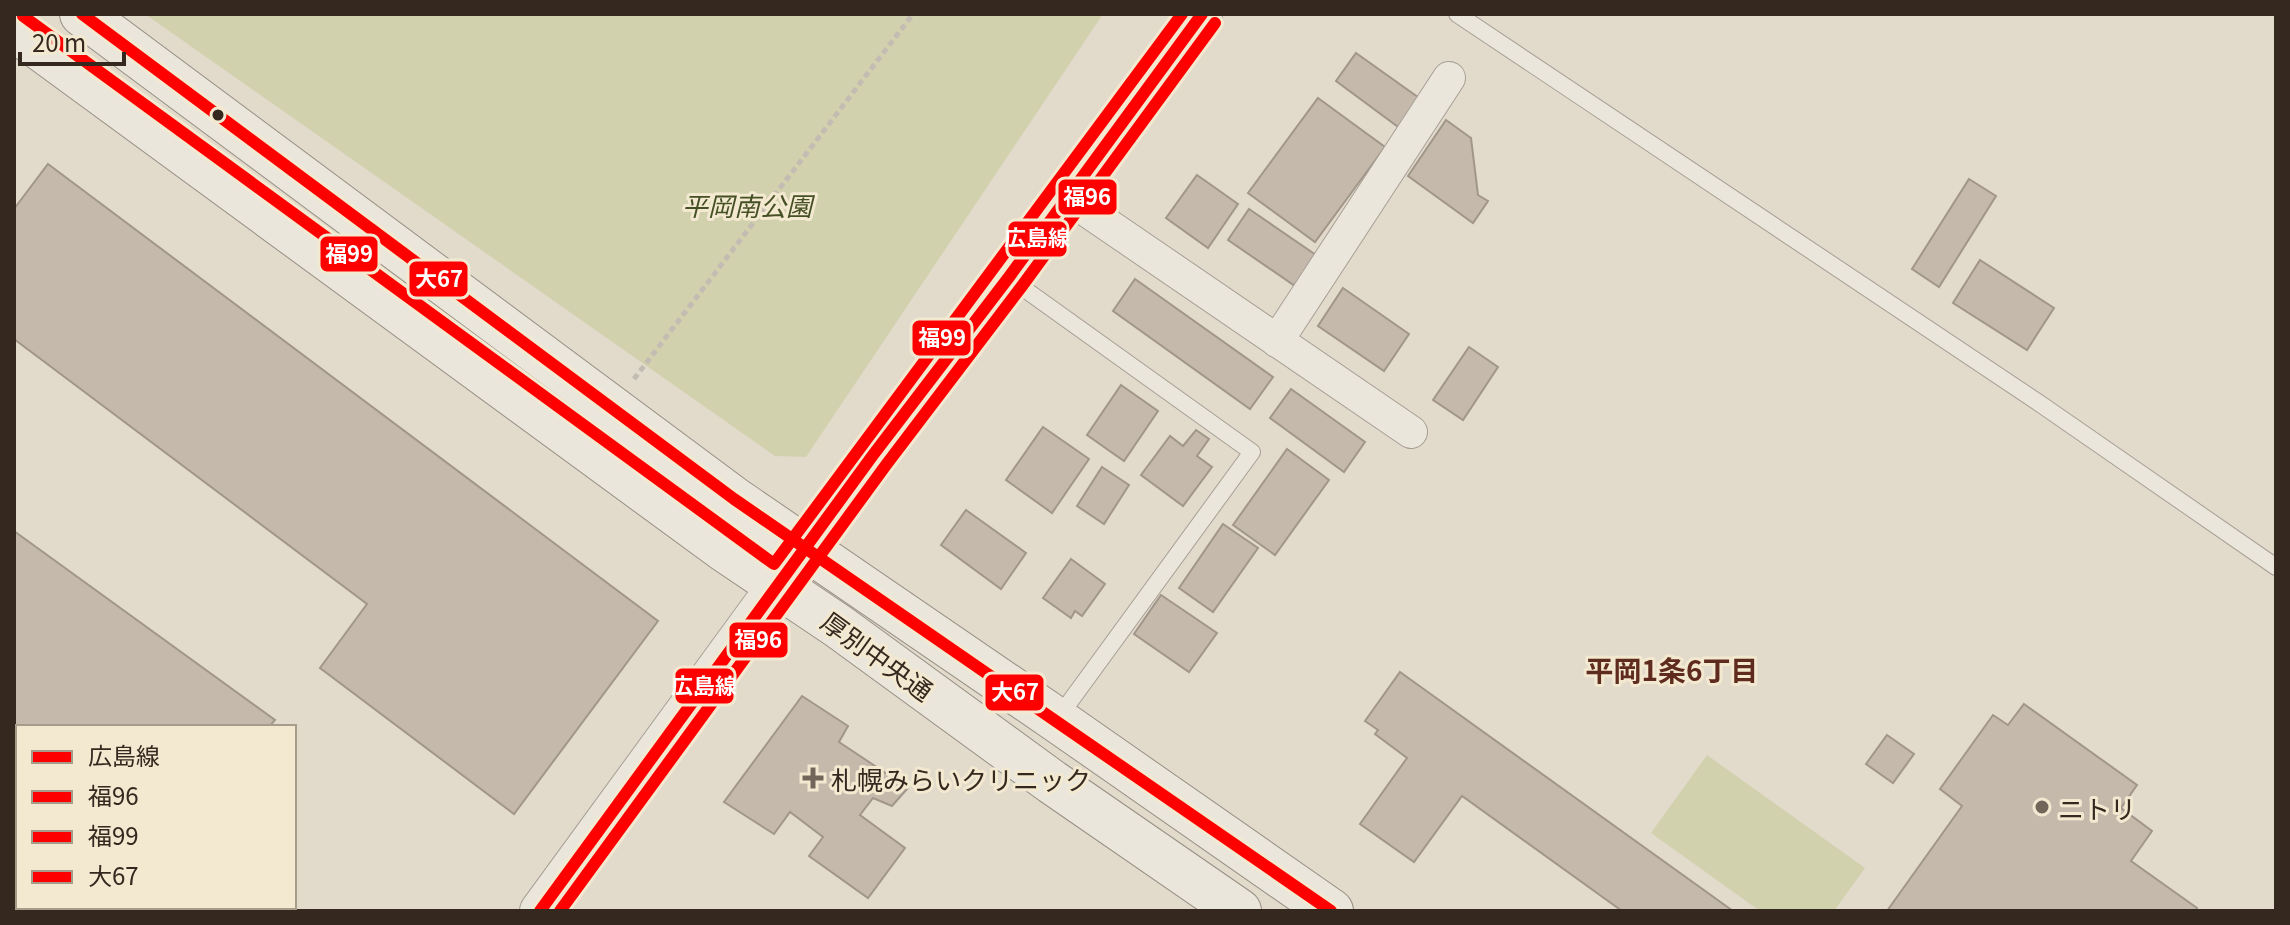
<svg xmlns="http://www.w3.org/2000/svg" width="2290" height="925" font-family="Georgia,'Noto Sans JP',serif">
<rect width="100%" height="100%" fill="#e2dacb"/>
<g fill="#d2d1ae">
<polygon points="145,14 1103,14 806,457 775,456"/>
<polygon points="1707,755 1865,868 1834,911 1760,911 1651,833"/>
</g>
<g fill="#c5b9ac" stroke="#a2968b" stroke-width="2">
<polygon points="1356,53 1422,100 1401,129 1336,81"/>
<polygon points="1318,98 1385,147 1315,242 1248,193"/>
<polygon points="1446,120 1471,138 1478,195 1488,201 1473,223 1408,176"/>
<polygon points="48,164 658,621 514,814 320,668 367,604 14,339 14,209"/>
<polygon points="1197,175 1238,204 1208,248 1166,218"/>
<polygon points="1969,179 1996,196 1939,287 1912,269"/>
<polygon points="1249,209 1316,255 1295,286 1228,240"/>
<polygon points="1980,260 2054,308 2027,350 1953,303"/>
<polygon points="1135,279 1273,377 1250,409 1113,311"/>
<polygon points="1343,288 1409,334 1384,371 1318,326"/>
<polygon points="1469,347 1498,367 1463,420 1433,400"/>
<polygon points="1121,385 1158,411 1124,461 1087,435"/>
<polygon points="1291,389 1365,442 1344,472 1270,418"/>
<polygon points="1043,427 1089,459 1052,513 1006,480"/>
<polygon points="1196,430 1209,439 1197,456 1212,467 1183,506 1141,475 1170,436 1183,446"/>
<polygon points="1287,449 1329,480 1275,555 1233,525"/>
<polygon points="1102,467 1129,485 1104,524 1077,506"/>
<polygon points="966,510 1026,553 1001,589 941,545"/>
<polygon points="1223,524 1258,548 1213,612 1179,588"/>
<polygon points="14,531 275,720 269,727 18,727 18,835 14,832"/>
<polygon points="1071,559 1105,584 1082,616 1075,611 1071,618 1043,598"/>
<polygon points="1161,595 1217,633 1189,672 1134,634"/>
<polygon points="1400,672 1733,911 1622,911 1462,796 1414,862 1360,824 1407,758 1375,734 1378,730 1365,721"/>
<polygon points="802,696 848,726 839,742 908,788 892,806 873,798 860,815 905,848 868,898 809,856 823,837 790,812 774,834 724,802"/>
<polygon points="2024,704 2137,785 2121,808 2152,831 2131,861 2197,908 2195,911 1887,911 1962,806 1940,789 1993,715 2008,725"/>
<polygon points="1887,735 1914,754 1893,783 1866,764"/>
</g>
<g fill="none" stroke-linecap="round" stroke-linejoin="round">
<defs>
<g id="service">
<polyline points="1457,14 2039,403 2276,567"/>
<polyline points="1009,278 1252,452 1058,718"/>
</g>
<g id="minor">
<polyline points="1067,197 1411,432"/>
<polyline points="1277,341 1449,78"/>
</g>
<polyline id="tertiary" points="540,911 873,455 1009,277 1202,14"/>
<g id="secondary">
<polyline points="82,14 734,499 1057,720 1331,911"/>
<polyline points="14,29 725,550 838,626 1052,782 1239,911"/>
</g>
</defs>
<use href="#service" stroke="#a79f95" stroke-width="18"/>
<use href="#minor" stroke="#a79f95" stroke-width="34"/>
<use href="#tertiary" stroke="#a79f95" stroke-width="42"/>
<use href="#secondary" stroke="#978f84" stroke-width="46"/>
<polyline stroke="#c3bcb3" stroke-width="5" stroke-dasharray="6 4" stroke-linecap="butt" points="634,379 913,14"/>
<use href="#service" stroke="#eae6dc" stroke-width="16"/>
<use href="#minor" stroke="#eae6dc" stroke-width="32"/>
<use href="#tertiary" stroke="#eae6dc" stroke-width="40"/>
<use href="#secondary" stroke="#eae6dc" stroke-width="44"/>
<defs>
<polyline id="bus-1" points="540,911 873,455 1009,277 1202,14"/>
<polyline id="bus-2" points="560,911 886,465 1022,286 1215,23"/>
<polyline id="bus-3" points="23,16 774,564 1182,14"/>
<polyline id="bus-4" points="82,14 734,499 1331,911"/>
</defs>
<use href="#bus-1" stroke="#f3e9d1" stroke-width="18"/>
<use href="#bus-2" stroke="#f3e9d1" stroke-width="18"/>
<use href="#bus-3" stroke="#f3e9d1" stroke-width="18"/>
<use href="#bus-4" stroke="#f3e9d1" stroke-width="18"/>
<use href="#bus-1" stroke="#f00" stroke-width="12"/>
<use href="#bus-2" stroke="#f00" stroke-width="12"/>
<use href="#bus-3" stroke="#f00" stroke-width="12"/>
<use href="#bus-4" stroke="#f00" stroke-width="12"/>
</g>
<circle fill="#35281e" stroke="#f3e9d1" stroke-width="3" cx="218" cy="115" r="7"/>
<g fill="#72665b" stroke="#f3e9d1" stroke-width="3">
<path d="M809 766h8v8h8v8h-8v8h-8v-8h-8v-8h8z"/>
<circle cx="2042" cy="807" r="8"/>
</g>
<g text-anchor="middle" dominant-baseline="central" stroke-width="6" stroke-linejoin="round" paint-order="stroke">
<g font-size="26" font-style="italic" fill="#465025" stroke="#f3e9d1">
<text x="747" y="204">平岡南公園</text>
</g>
<g font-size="26" fill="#35281e" stroke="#f3e9d1">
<text transform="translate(878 655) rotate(36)">厚別中央通</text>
</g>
<g font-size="26" fill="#35281e" stroke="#f3e9d1" text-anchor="start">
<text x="831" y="778">札幌みらいクリニック</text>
<text x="2058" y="807">ニトリ</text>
</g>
<g font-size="28" font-weight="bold" fill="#5f2b1f" stroke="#f3e9d1">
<text x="1672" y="669">平岡1条6丁目</text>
</g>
</g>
<g stroke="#f3e9d1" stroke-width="3">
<rect x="1057" y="178" width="61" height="38" rx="8" fill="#f00"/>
<rect x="1007" y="220" width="61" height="38" rx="8" fill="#f00"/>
<rect x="319" y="235" width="60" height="38" rx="8" fill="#f00"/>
<rect x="408" y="260" width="61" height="38" rx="8" fill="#f00"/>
<rect x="911" y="319" width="61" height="38" rx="8" fill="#f00"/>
<rect x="728" y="621" width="61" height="38" rx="8" fill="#f00"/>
<rect x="674" y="667" width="61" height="38" rx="8" fill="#f00"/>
<rect x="984" y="673" width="61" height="39" rx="8" fill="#f00"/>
</g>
<g font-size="22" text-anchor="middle" font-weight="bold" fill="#fff">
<text x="1087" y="205">福96</text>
<text x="1037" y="246">広島線</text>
<text x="349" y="262">福99</text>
<text x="439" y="287">大67</text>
<text x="942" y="346">福99</text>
<text x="758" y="648">福96</text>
<text x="704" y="694">広島線</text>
<text x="1015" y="700">大67</text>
</g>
<rect width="2290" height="925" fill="none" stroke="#35281e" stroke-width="32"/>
<rect x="16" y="725" width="280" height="184" fill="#f3e9d1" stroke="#a79c89" stroke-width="2"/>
<rect x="32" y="751" width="40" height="12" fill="#ff0000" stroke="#a79c89" stroke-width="2"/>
<text x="88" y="765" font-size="24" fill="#35281e">広島線</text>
<rect x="32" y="791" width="40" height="12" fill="#ff0000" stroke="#a79c89" stroke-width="2"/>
<text x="88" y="805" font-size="24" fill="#35281e">福96</text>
<rect x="32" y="831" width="40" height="12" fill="#ff0000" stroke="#a79c89" stroke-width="2"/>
<text x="88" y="845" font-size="24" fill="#35281e">福99</text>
<rect x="32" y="871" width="40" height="12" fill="#ff0000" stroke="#a79c89" stroke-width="2"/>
<text x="88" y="885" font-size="24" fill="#35281e">大67</text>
<path d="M20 52v12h104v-12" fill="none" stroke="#35281e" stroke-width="4"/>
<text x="32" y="52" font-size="24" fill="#35281e" stroke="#f3e9d1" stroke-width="6" paint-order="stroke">20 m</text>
</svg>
